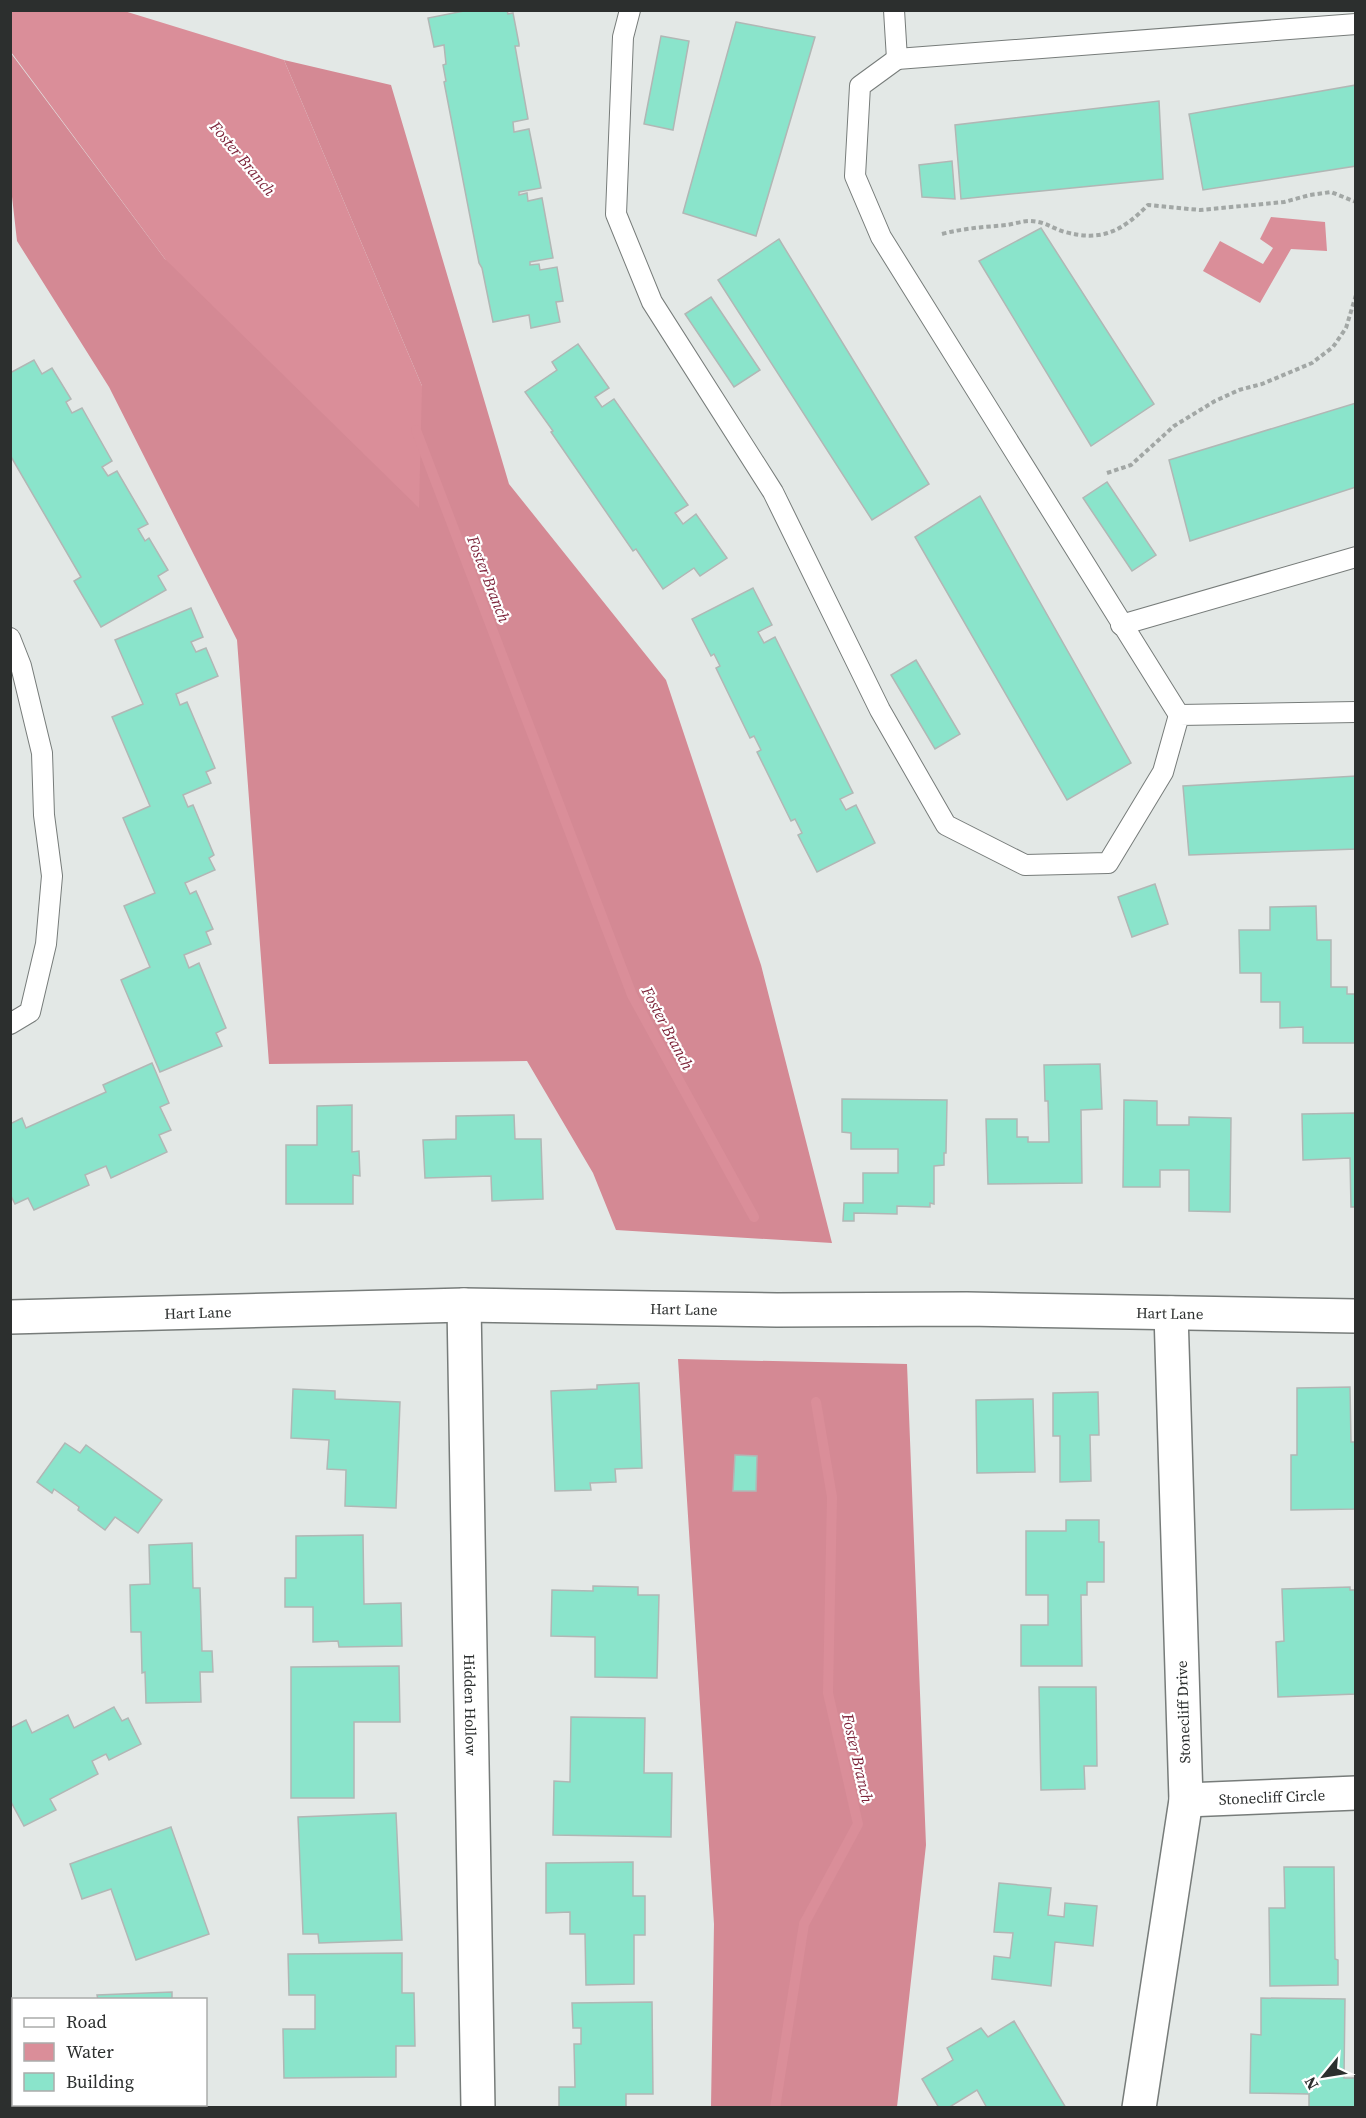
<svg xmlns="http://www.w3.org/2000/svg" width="1366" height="2118" font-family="'Source Serif 4',serif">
<rect width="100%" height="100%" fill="#e3e8e6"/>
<g fill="#d48994">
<polygon points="10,52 165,259 422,386 284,60 391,85 509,484 666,680 761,965 832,1243 616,1230 593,1173 527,1061 269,1064 237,640 109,387 17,241 10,179"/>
<polygon points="678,1359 907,1364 926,1845 897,2107 711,2107 714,1924"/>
</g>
<g fill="#da8e99">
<polygon points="121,10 284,60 422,386 419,508 165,259 11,52 11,11"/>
<polygon points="1271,217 1325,222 1327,251 1291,249 1260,303 1203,271 1220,241 1263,264 1273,248 1260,239"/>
</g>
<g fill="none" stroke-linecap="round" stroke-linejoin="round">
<g stroke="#da8e99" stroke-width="10">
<polyline points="416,430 632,995 754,1217"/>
<polyline points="775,2108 804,1924 858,1824 828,1693 832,1497 816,1402"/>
</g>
</g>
<g fill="#8ae4cb" stroke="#b1b7b5" stroke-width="1.5">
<polygon points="469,10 507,10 508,14 513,13 519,44 519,46 515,46 528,119 513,122 514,132 529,129 541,188 519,192 519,195 527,193 528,201 542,198 553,258 530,262 530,265 539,264 540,270 557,267 563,301 556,302 560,322 531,328 529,315 493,322 482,268 479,263 444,82 446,81 443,65 446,64 444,45 434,47 428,18"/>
<polygon points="736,22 815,37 756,236 683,213"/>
<polygon points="661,36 689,41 673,130 644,124"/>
<polygon points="1356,85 1356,166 1203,190 1189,114"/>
<polygon points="1159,101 1163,179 961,199 955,125"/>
<polygon points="952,161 955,199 922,197 919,165"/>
<polygon points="1041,228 1154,404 1091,446 979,261"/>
<polygon points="779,239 929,484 872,520 718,280"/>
<polygon points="711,297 760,370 734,387 685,314"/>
<polygon points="578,344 609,388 595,397 602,407 614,399 688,505 675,513 683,524 696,514 727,558 700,576 694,568 663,589 636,549 633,551 551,432 553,431 525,392 557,370 552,362"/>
<polygon points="34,360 42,374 52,368 71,399 66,402 72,413 82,408 112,461 102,467 108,476 117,471 148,524 138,529 145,541 149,538 168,570 158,576 166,590 101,627 74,581 81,577 10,455 10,373"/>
<polygon points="1356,403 1356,487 1190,541 1169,460"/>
<polygon points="1107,482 1156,555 1132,571 1083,498"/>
<polygon points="980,496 1131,763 1067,800 915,537"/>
<polygon points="753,588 772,625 758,632 764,643 775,637 853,793 840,799 846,810 856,805 875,843 817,872 798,835 802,833 795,819 791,821 757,752 761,750 754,736 750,738 716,668 720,666 714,654 711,656 692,619"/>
<polygon points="191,608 203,637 191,642 196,652 206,648 218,676 176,694 180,705 187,702 215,768 206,772 211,783 183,795 188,807 193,805 214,855 209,858 215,870 185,883 190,894 196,891 213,929 206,932 211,944 184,955 189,968 199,963 226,1028 216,1033 222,1046 160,1072 121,980 150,967 124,906 155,893 123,818 150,806 112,717 143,704 115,640"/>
<polygon points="916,660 960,734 935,749 891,675"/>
<polygon points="1356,776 1356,849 1189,855 1183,786"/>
<polygon points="1155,884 1168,924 1132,937 1118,897"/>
<polygon points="1316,906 1317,940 1331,940 1331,987 1347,987 1347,994 1356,994 1356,1043 1303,1043 1303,1027 1280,1028 1280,1002 1261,1002 1261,973 1240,973 1239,930 1270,930 1270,907"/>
<polygon points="152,1063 169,1103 160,1107 171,1130 159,1135 167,1152 111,1178 106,1166 85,1175 89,1185 34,1210 28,1198 15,1204 10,1194 10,1124 22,1118 26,1128 106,1092 103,1085"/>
<polygon points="1100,1064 1102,1109 1081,1110 1082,1183 988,1184 986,1119 1017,1119 1017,1137 1028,1137 1028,1142 1049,1142 1048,1101 1045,1101 1044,1065"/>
<polygon points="842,1099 947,1100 946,1153 944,1153 944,1165 934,1166 934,1204 930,1203 930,1207 897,1206 897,1214 854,1213 854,1221 843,1221 844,1203 863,1203 863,1173 898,1173 898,1149 851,1149 851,1133 842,1132"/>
<polygon points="1124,1100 1157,1101 1157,1125 1189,1125 1189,1117 1231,1118 1230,1212 1189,1211 1189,1170 1160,1170 1160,1187 1123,1187"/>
<polygon points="352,1105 352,1152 359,1151 360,1176 353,1175 353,1204 286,1204 286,1145 317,1145 317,1106"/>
<polygon points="1356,1113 1356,1207 1351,1207 1350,1158 1303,1160 1302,1114"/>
<polygon points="514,1115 515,1139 541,1139 543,1199 492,1201 491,1176 425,1178 423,1140 456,1139 456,1116"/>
<polygon points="639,1383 642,1468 615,1469 616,1482 590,1483 591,1490 555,1491 551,1391 597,1389 597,1385"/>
<polygon points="1350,1387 1351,1442 1356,1442 1356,1509 1291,1510 1291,1455 1297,1455 1297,1388"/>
<polygon points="293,1389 335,1391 335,1399 400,1402 396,1508 345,1506 346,1470 327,1469 329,1440 291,1438"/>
<polygon points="1098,1392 1099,1435 1090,1435 1091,1481 1060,1482 1060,1436 1053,1436 1053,1393"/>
<polygon points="1033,1399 1035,1472 977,1473 976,1400"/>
<polygon points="65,1443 80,1453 86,1445 162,1500 138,1533 115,1517 105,1530 78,1510 79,1507 54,1489 52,1493 37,1482"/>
<polygon points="735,1455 757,1456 756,1491 733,1491"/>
<polygon points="1066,1520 1099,1520 1099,1542 1104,1542 1104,1582 1087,1582 1087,1595 1081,1595 1082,1666 1021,1666 1021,1625 1048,1625 1048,1595 1026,1595 1026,1531 1066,1531"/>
<polygon points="363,1535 364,1604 401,1603 402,1646 339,1647 338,1641 313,1642 313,1607 285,1607 285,1578 296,1578 296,1536"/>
<polygon points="192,1543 193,1588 200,1588 202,1651 212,1651 213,1672 200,1672 201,1702 146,1703 145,1672 142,1673 141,1632 131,1632 130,1585 150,1584 149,1545"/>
<polygon points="593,1586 638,1587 638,1595 659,1595 657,1678 595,1677 595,1637 551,1636 552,1590 593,1591"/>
<polygon points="1350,1587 1350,1590 1356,1590 1356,1694 1278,1697 1276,1642 1284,1641 1282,1589"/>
<polygon points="399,1666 400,1722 354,1722 354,1798 291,1798 291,1667"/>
<polygon points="1039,1687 1096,1687 1097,1766 1084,1766 1085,1789 1041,1790"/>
<polygon points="114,1707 122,1721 128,1718 141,1744 109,1760 106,1754 92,1761 98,1774 50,1799 56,1810 24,1826 10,1800 10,1728 26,1720 32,1733 68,1715 74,1728"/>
<polygon points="571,1717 645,1718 644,1773 672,1773 671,1837 553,1835 554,1781 570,1782"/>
<polygon points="396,1813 402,1940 319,1943 318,1934 303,1934 298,1817"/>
<polygon points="171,1827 209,1934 136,1960 111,1889 82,1899 70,1864"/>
<polygon points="633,1862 633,1896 645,1896 645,1935 634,1935 634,1984 586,1985 585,1934 570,1934 570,1912 546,1913 546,1863"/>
<polygon points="1284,1867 1334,1867 1335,1959 1338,1960 1338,1985 1270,1986 1269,1908 1285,1908"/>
<polygon points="999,1883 1051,1888 1048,1915 1064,1917 1065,1903 1097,1906 1093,1946 1055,1942 1051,1986 992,1979 994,1956 1010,1958 1013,1933 994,1932"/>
<polygon points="402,1953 402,1993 414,1993 415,2046 396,2046 396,2077 284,2078 283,2029 315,2029 315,1995 289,1995 288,1954"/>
<polygon points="172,1992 172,2000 98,2000 97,1995"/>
<polygon points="1261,1998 1345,1999 1344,2078 1356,2078 1356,2108 1309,2108 1309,2094 1250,2093 1251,2034 1261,2035"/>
<polygon points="652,2002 653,2094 626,2094 626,2108 559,2108 559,2087 575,2087 574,2044 581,2044 581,2028 573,2028 572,2003"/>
<polygon points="1014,2021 1066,2108 987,2108 977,2090 948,2108 939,2108 922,2079 953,2060 947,2048 981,2028 988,2037"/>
<rect x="94" y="2104" width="96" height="4"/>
</g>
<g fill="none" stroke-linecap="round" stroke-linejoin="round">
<defs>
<g id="lane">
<polyline points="630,10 623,37 616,214 652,302 773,492 880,710 946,825 1025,865 1108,863 1163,772 1179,715 1356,712"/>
<polyline points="894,10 897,59 1356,24"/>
<polyline points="897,59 860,86 855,176 881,237 1179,715"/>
<polyline points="1121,625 1356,557"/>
<polyline points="10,638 21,666 42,753 44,815 52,876 46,944 30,1012 10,1024"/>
</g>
<g id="street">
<path id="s1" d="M 464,1305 L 478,2108"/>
<path id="s2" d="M 1186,1800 L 1356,1793"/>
<polyline points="1139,2108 1186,1800 1171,1313"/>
</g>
<g id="secondary">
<path id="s3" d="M 10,1317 L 464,1305 L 777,1310 L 967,1309 L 1356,1316"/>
</g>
</defs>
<use href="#lane" stroke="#777c7a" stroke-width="22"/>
<use href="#street" stroke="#777c7a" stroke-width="36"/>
<use href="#secondary" stroke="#777c7a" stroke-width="36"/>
<g stroke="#a2a7a5" stroke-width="4" stroke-dasharray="4.5 3" stroke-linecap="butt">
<path d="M 942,234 C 964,228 985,227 1007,225 C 1014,224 1022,221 1030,221 C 1047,222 1051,228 1065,232 C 1102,242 1122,231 1148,205 L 1200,210 L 1284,202 L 1310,195 L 1331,192 L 1356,202"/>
<polyline points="1107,473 1131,465 1174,426 1215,401 1239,390 1262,384 1312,363 1333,347 1346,328 1356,295"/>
</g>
<use href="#lane" stroke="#fff" stroke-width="20"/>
<use href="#street" stroke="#fff" stroke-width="33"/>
<use href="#secondary" stroke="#fff" stroke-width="33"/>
</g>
<g text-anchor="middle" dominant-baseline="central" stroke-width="4.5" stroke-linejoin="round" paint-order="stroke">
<g font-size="15" fill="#2c2f2e" stroke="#fff">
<text stroke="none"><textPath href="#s3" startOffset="674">Hart Lane</textPath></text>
<text stroke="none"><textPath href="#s3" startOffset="188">Hart Lane</textPath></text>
<text stroke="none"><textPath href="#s3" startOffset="1160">Hart Lane</textPath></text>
<text stroke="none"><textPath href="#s1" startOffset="400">Hidden Hollow</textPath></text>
<text transform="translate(1183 1712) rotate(-92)">Stonecliff Drive</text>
<text stroke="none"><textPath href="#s2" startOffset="86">Stonecliff Circle</textPath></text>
</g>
<g font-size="16" font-style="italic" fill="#7e253b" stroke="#fff">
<text transform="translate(243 158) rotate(50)">Foster Branch</text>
<text transform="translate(489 579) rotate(69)">Foster Branch</text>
<text transform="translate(668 1028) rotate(62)">Foster Branch</text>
<text transform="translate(858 1758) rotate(77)">Foster Branch</text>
</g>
</g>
<rect width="1366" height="2118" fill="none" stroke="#2c2f2e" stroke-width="24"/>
<rect x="12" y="1998" width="195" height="108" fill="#ffffff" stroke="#abacab" stroke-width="1.5"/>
<rect x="24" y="2018" width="30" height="9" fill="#ffffff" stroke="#abacab" stroke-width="1.5"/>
<text x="66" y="2028" font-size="18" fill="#2c2f2e">Road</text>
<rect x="24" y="2043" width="30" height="18" fill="#da8e99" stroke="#abacab" stroke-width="1.5"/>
<text x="66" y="2058" font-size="18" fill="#2c2f2e">Water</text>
<rect x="24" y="2073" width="30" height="18" fill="#8ae4cb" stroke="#abacab" stroke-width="1.5"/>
<text x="66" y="2088" font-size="18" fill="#2c2f2e">Building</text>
<g transform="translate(1324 2076) rotate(240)" stroke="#ffffff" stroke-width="4.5" paint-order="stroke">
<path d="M0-4.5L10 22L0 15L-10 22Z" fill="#2c2f2e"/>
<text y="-9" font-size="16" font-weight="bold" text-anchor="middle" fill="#2c2f2e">N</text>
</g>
</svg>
